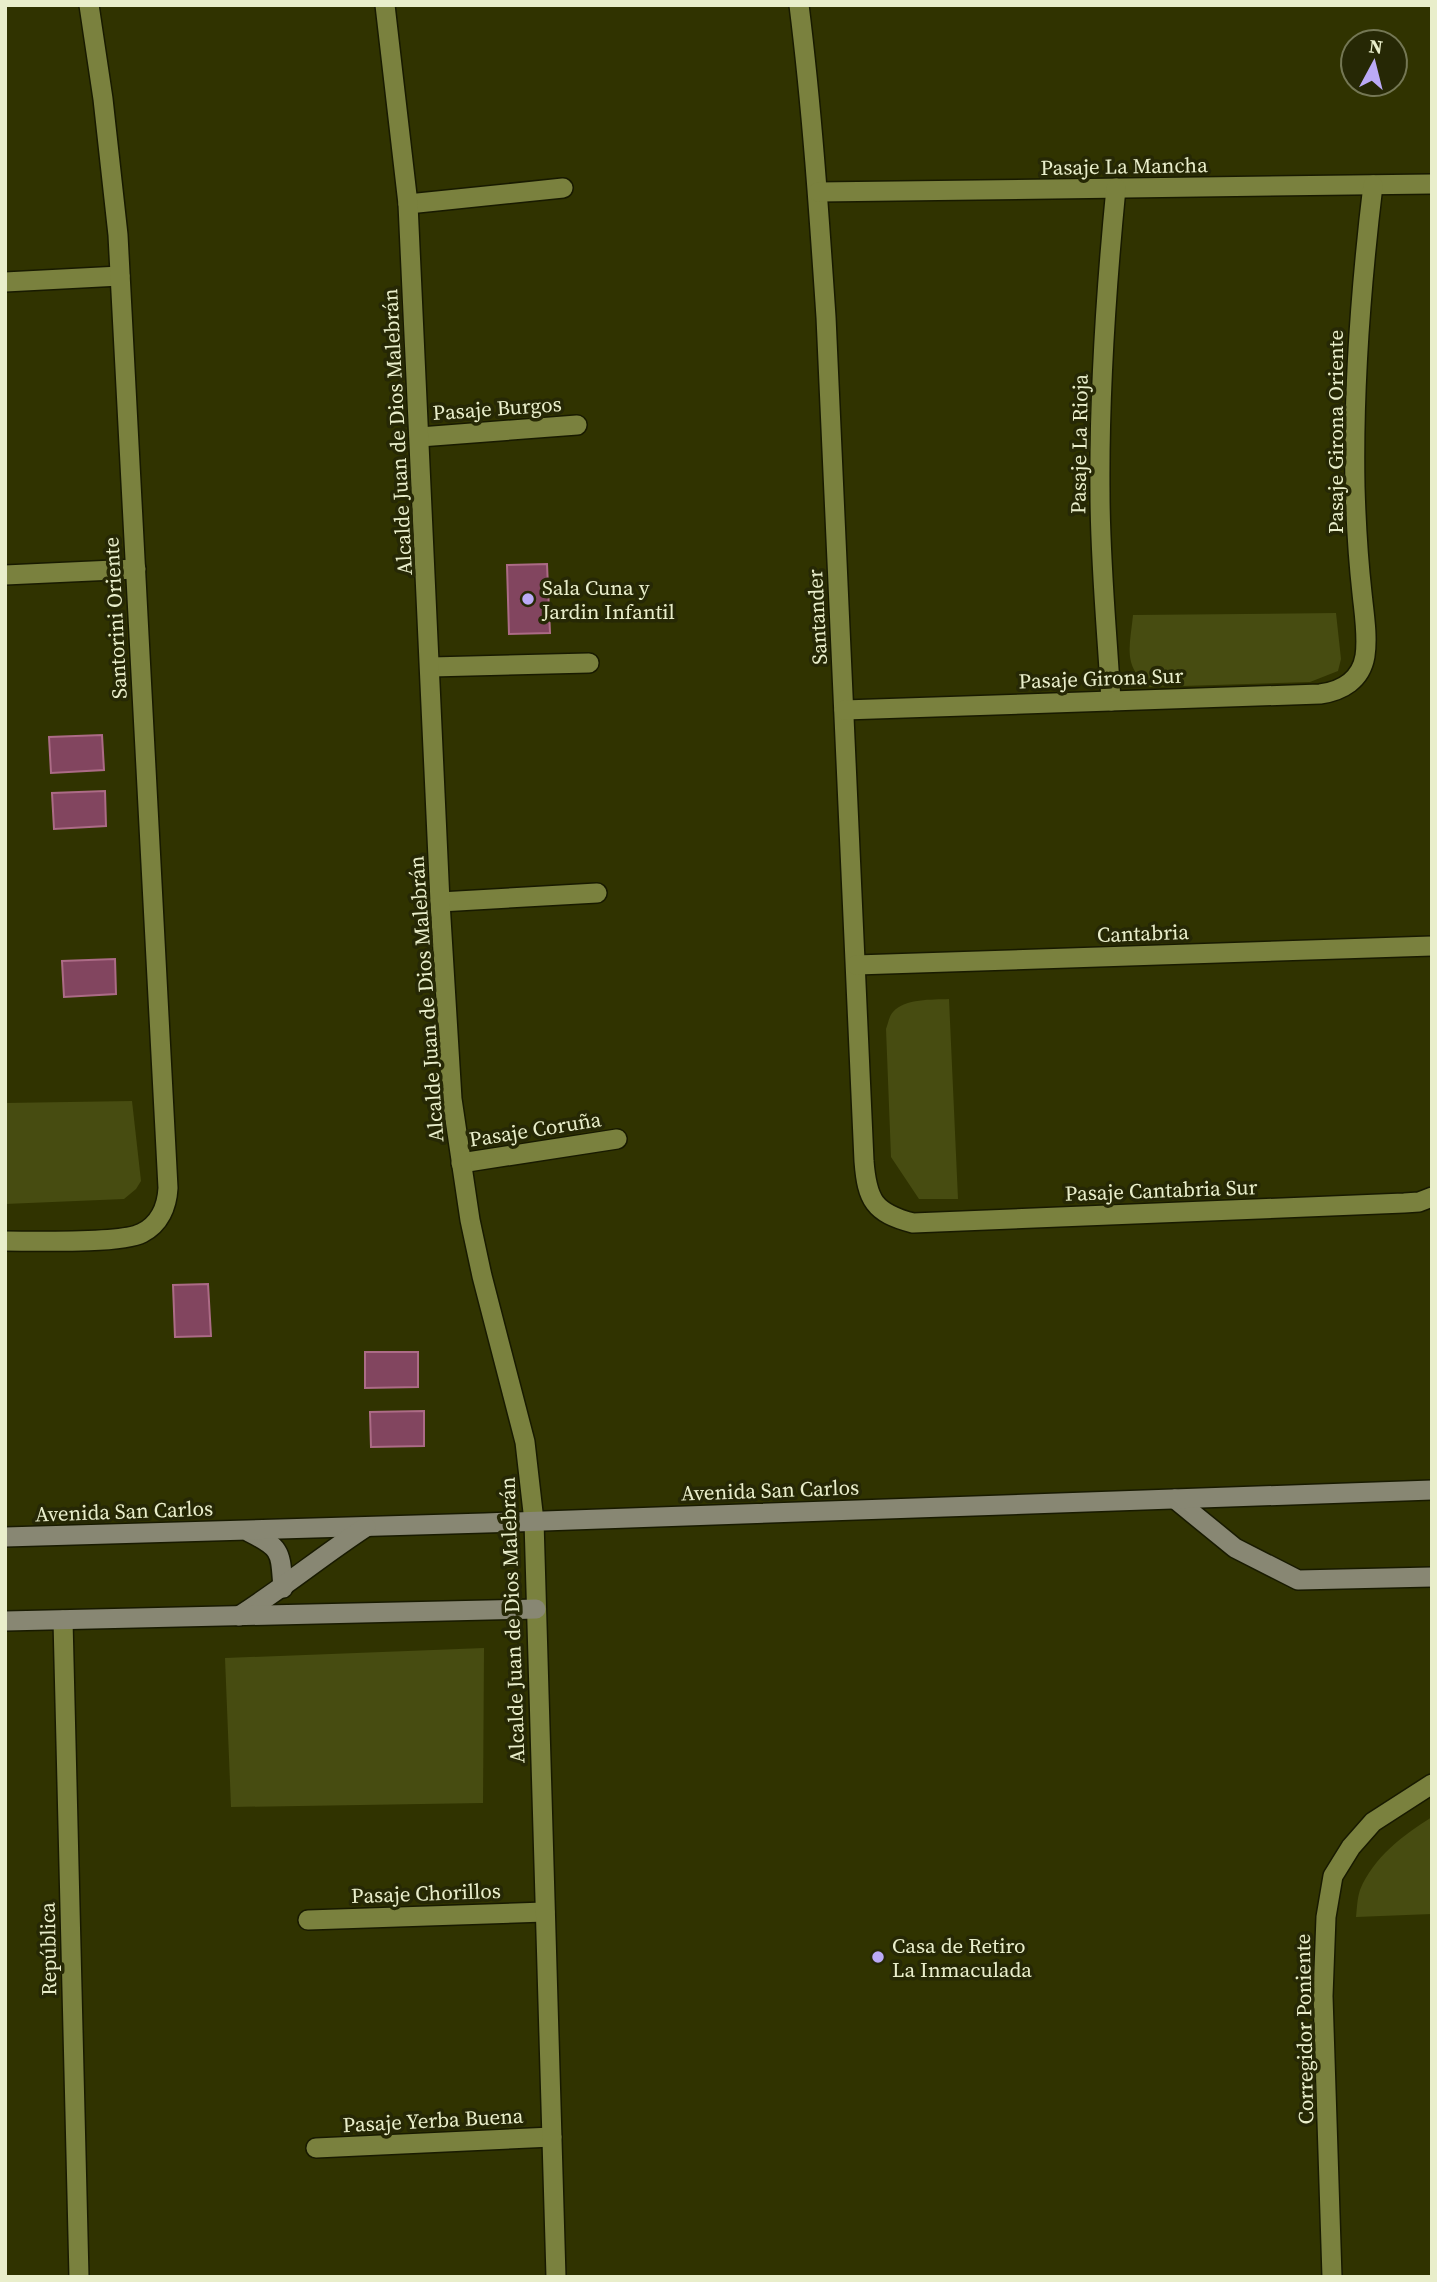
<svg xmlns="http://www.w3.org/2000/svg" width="1437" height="2282" font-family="'Source Serif 4',serif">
<rect width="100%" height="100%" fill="#303300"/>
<g fill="#474c11">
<path d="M 1336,613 L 1341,659 L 1338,671 L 1310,682 L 1150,687 C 1122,667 1130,646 1133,615 Z"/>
<path d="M 949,999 L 958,1199 L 919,1199 L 891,1157 L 886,1029 C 888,1024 889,1016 893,1012 C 905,998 932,1000 949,999 Z"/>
<polygon points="132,1101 141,1181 136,1189 124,1199 5,1204 5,1103"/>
<polygon points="484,1648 483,1803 231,1807 225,1658"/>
<path d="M 1432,1817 L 1432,1914 L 1356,1917 C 1357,1909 1357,1899 1360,1890 C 1373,1858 1403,1835 1432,1817 Z"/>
</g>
<g fill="#82455f" stroke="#ac6b86" stroke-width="2">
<polygon points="547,564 550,633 509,634 507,565"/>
<polygon points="102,735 104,770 51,773 49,737"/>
<polygon points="105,791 106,826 54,829 52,793"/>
<polygon points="115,959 116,994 64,997 62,961"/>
<polygon points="208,1284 211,1336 175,1337 173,1285"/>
<polygon points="365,1352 418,1352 418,1387 365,1388"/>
<polygon points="424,1411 424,1446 371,1447 370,1412"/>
</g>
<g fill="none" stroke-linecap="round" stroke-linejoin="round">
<defs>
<g id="minor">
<path d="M 799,5 C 812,109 819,213 826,317 L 864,1161 C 867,1200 874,1213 913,1223 L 1404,1203 L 1419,1202 L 1432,1197"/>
<polyline points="818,192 1432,184"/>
<polyline points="408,204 563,188"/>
<polyline points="5,282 120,276"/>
<polyline points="420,437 577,425"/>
<polyline points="5,575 136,569"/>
<polyline points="431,667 589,663"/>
<path d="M 1111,701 C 1107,631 1100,562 1100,493 C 1099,391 1106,290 1116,188"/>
<path d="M 844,710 L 1320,694 C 1342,691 1361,680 1365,656 C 1368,636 1364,613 1362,593 C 1358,557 1356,522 1355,487 C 1353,385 1361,285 1373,185"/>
<polyline points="440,902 597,893"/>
<polyline points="856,965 1432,946"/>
<polyline points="461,1163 617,1139"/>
<path d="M 5,1241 C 34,1241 121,1244 142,1233 C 160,1224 167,1206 168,1188 L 118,235 L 103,99 L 89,5"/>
<polyline points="63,1620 79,2277"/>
<polyline points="308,1920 545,1912"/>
<polyline points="316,2148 552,2137"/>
<polyline points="1332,2277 1323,1996 1326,1917 1333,1876 1351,1847 1373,1822 1432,1784"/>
</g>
<polyline id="tertiary" points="385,5 408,204 440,902 452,1099 470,1220 482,1276 525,1442 534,1521 556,2277"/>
<g id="secondary">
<polyline points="1175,1499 1235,1548 1298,1580 1432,1577"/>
<path d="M 249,1532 C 283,1549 280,1552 283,1588"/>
<polyline points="5,1537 485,1523 1432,1490"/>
<path d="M 239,1616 C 283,1588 323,1555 366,1527"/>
<polyline points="5,1621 536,1609"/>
</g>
</defs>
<use href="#minor" stroke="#181a00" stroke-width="22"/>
<use href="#tertiary" stroke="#181a00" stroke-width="22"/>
<use href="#secondary" stroke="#181a00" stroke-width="22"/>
<use href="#minor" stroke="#7a813e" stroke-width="19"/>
<use href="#tertiary" stroke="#7a813e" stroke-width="19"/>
<use href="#secondary" stroke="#888773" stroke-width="19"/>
</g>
<g fill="#bbaaf6" stroke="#262805" stroke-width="2.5">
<circle cx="528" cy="599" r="7"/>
<circle cx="878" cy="1957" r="7"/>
</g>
<g text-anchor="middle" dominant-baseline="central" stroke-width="7" stroke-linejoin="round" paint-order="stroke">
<g font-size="21" fill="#e9eecb" stroke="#262805">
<text transform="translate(1124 166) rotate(-1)">Pasaje La Mancha</text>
<text transform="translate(497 408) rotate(-4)">Pasaje Burgos</text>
<text transform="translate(397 432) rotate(-93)">Alcalde Juan de Dios Malebrán</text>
<text transform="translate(1335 432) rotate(-90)">Pasaje Girona Oriente</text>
<text transform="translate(1079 444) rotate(-89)">Pasaje La Rioja</text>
<text transform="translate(817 617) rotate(-93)">Santander</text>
<text transform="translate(115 618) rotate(-93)">Santorini Oriente</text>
<text transform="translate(1101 678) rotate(-2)">Pasaje Girona Sur</text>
<text transform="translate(1143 933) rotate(-2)">Cantabria</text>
<text transform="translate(426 999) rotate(-94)">Alcalde Juan de Dios Malebrán</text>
<text transform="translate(535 1129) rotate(-9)">Pasaje Coruña</text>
<text transform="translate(1161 1190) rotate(-2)">Pasaje Cantabria Sur</text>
<text transform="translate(770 1490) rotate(-2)">Avenida San Carlos</text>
<text transform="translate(124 1511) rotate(-2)">Avenida San Carlos</text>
<text transform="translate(512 1620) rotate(-92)">Alcalde Juan de Dios Malebrán</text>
<text transform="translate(426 1893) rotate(-2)">Pasaje Chorillos</text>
<text transform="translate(48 1949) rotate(-91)">República</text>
<text transform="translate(1304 2029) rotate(-91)">Corregidor Poniente</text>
<text transform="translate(433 2120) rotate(-3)">Pasaje Yerba Buena</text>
</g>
<g font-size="21" fill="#e9eecb" stroke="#262805" text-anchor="start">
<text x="542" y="587">Sala Cuna y<tspan x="542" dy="24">Jardin Infantil</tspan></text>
<text x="892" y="1945">Casa de Retiro<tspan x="892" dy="24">La Inmaculada</tspan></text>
</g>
</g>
<rect width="1437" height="2282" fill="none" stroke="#e9eecb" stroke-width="14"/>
<g transform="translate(1374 63) rotate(7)"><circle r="33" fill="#262805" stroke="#747754" stroke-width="2"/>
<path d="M0-5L12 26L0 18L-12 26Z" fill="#bbaaf6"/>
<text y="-10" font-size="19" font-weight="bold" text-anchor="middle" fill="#e9eecb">N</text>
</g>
</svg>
